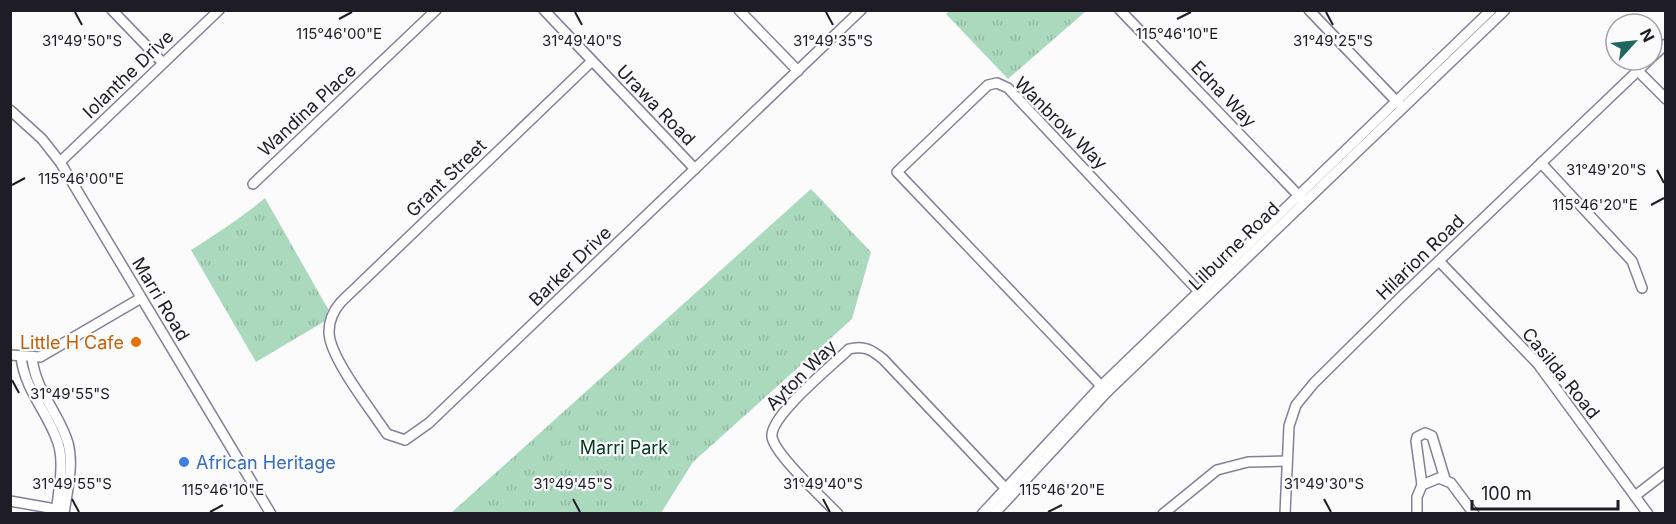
<svg xmlns="http://www.w3.org/2000/svg" width="1676" height="524" font-family="Inter,sans-serif">
<defs>
<pattern id="grass-tufts" width="24" height="20" patternUnits="userSpaceOnUse" patternTransform="scale(1.5)"><rect width="24" height="20" fill="#abd9be"/><path d="M3 7l-1-3M5 7V3M7 7l1-3M15 17l-1-3M17 17v-4M19 17l1-3" fill="none" stroke="#93baa3"/></pattern>
</defs>
<rect width="100%" height="100%" fill="#fbfbfb"/>
<g fill="url(#grass-tufts)">
<polygon points="949,11 949,10 1086,11 1008,79 946,14"/>
<polygon points="811,189 871,252 852,319 693,462 661,513 451,513"/>
<path d="M 265,198 L 328,309 L 325,321 L 256,362 L 191,250 C 218,233 241,218 265,198 Z"/>
</g>
<g fill="none" stroke-linecap="round" stroke-linejoin="round">
<defs>
<g id="minor">
<polyline points="112,10 163,63"/>
<polyline points="544,10 695,169"/>
<polyline points="739,10 798,71"/>
<polyline points="1120,10 1302,199"/>
<polyline points="1309,10 1399,104"/>
<polyline points="1652,57 1666,44"/>
<path d="M 592,61 L 341,302 C 333,311 329,320 329,332 C 329,357 372,411 387,434 L 405,440 L 429,423 L 861,10"/>
<polyline points="1638,71 1666,99"/>
<polyline points="10,110 42,139 60,162 271,514"/>
<polyline points="60,162 219,10"/>
<polyline points="1541,163 1632,261 1642,288"/>
<polyline points="253,184 436,10"/>
<polyline points="1439,261 1538,364 1648,514"/>
<polyline points="10,355 40,357 141,298"/>
<path d="M 21,357 C 25,391 48,412 58,443 C 65,464 58,492 56,514"/>
<path d="M 32,357 C 35,391 59,412 68,443 C 74,465 67,491 64,514"/>
<polyline points="1107,392 897,172 988,85 997,83 1008,88 1204,297"/>
<polyline points="1422,485 1416,441 1417,437 1425,433 1432,436 1445,479"/>
<polyline points="1635,496 1666,472"/>
<polyline points="10,501 61,510"/>
<path d="M 838,514 C 824,499 775,455 772,437 C 769,416 833,365 849,349 C 864,345 872,350 883,359 L 1008,491"/>
<polyline points="982,514 1101,386 1491,10"/>
<polyline points="994,514 1107,392 1505,10"/>
<polyline points="1163,514 1217,470 1248,462 1287,461"/>
<polyline points="1285,514 1289,426 1296,405 1314,383 1401,297 1649,60"/>
<polyline points="1417,514 1417,497 1422,485 1439,478 1451,483 1474,514"/>
</g>
</defs>
<use href="#minor" stroke="#838097" stroke-width="12"/>
<use href="#minor" stroke="#fff" stroke-width="9"/>
</g>
<path fill="none" stroke="#1e1d26" stroke-width="2" d="M 75,12 L 82,25M 575,12 L 582,25M 826,12 L 833,25M 1326,12 L 1333,25M 339,19 L 352,12M 1177,19 L 1191,12M 1657,170 L 1664,183M 12,185 L 25,178M 1651,205 L 1664,198M 12,380 L 19,393M 72,499 L 79,512M 573,499 L 580,512M 823,499 L 830,512M 1324,499 L 1331,512M 210,512 L 223,505M 1048,512 L 1062,505"/>
<circle fill="#e8710a" stroke="#fbfbfb" stroke-width="2" cx="136" cy="342" r="6"/>
<circle fill="#3f7fe0" stroke="#fbfbfb" stroke-width="2" cx="184" cy="462" r="6"/>
<g text-anchor="middle" dominant-baseline="central" stroke-width="4.5" stroke-linejoin="round" paint-order="stroke">
<g font-size="18" fill="#1e1d26" stroke="#fbfbfb">
<text transform="translate(128 74) rotate(-44)">Iolanthe Drive</text>
<text transform="translate(1224 94) rotate(46)">Edna Way</text>
<text transform="translate(656 105) rotate(46)">Urawa Road</text>
<text transform="translate(307 110) rotate(-43)">Wandina Place</text>
<text transform="translate(1061 123) rotate(45)">Wanbrow Way</text>
<text transform="translate(446 178) rotate(-44)">Grant Street</text>
<text transform="translate(1234 246) rotate(-44)">Lilburne Road</text>
<text transform="translate(1420 257) rotate(-44)">Hilarion Road</text>
<text transform="translate(570 266) rotate(-44)">Barker Drive</text>
<text transform="translate(161 299) rotate(59)">Marri Road</text>
<text transform="translate(1561 373) rotate(51)">Casilda Road</text>
<text transform="translate(801 375) rotate(-45)">Ayton Way</text>
</g>
<g font-size="18" fill="#c56008" stroke="#fbfbfb" text-anchor="end">
<text x="124" y="342">Little H Cafe</text>
</g>
<g font-size="18" fill="#023821" stroke="#fbfbfb">
<text x="624" y="447">Marri Park</text>
</g>
<g font-size="18" fill="#366cbe" stroke="#fbfbfb" text-anchor="start">
<text x="196" y="462">African Heritage</text>
</g>
</g>
<g font-size="15" text-anchor="middle" fill="#1e1d26" stroke="#fbfbfb" stroke-width="4.5" stroke-linejoin="round" paint-order="stroke">
<text x="339" y="39">115°46'00"E</text>
<text x="1177" y="39">115°46'10"E</text>
<text x="82" y="46">31°49'50"S</text>
<text x="582" y="46">31°49'40"S</text>
<text x="833" y="46">31°49'35"S</text>
<text x="1333" y="46">31°49'25"S</text>
<text x="1606" y="175">31°49'20"S</text>
<text x="81" y="184">115°46'00"E</text>
<text x="1595" y="210">115°46'20"E</text>
<text x="70" y="399">31°49'55"S</text>
<text x="72" y="489">31°49'55"S</text>
<text x="573" y="489">31°49'45"S</text>
<text x="823" y="489">31°49'40"S</text>
<text x="1324" y="489">31°49'30"S</text>
<text x="223" y="495">115°46'10"E</text>
<text x="1062" y="495">115°46'20"E</text>
</g>
<rect width="1676" height="524" fill="none" stroke="#1e1d26" stroke-width="24"/>
<g transform="translate(1634 42) rotate(63)"><circle r="28" fill="#fbfbfb" stroke="#a3a2a6" stroke-width="1.5"/>
<path d="M0-4.5L10 22L0 15L-10 22Z" fill="#1f6860"/>
<text y="-9" font-size="16" font-weight="bold" text-anchor="middle" fill="#1e1d26">N</text>
</g>
<path d="M1472 500v9h146v-9" fill="none" stroke="#1e1d26" stroke-width="3"/>
<text x="1481" y="500" font-size="18" fill="#1e1d26" stroke="#fbfbfb" stroke-width="4.5" paint-order="stroke">100 m</text>
</svg>
